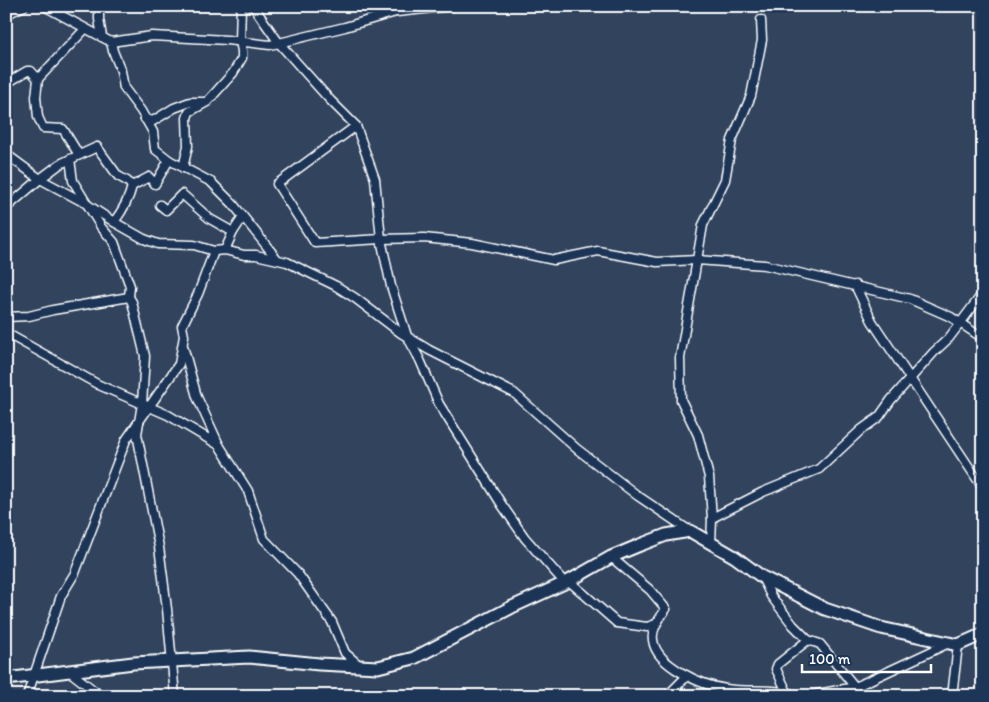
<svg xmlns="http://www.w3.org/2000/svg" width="989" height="702" font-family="Itim,sans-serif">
<rect width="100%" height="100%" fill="#31435d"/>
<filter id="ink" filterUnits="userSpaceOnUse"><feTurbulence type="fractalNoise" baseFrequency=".02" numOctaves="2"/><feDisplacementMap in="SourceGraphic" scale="10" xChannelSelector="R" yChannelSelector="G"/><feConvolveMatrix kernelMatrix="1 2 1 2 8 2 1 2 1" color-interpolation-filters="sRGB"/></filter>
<g filter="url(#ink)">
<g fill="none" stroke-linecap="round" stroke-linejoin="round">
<defs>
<g id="street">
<polyline points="44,6 111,42 152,36 227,40 270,45 279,43 253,6"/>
<polyline points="99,6 99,19 102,37"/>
<polyline points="404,6 396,12 345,27 279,43 330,100 356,126 375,179 381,239 391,286 407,336 420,360 439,404 502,505 525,538 564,582"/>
<polyline points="397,12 452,6"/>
<polyline points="6,17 11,12 24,6"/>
<polyline points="111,42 113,51 121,71 124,88 141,111 153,132 155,149 169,160 211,182 233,204 277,259"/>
<polyline points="6,76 12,80 27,71 31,71 38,79"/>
<polyline points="145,119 153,121 174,108 190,102 205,102"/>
<polyline points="356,126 277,184 315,243 381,239 424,238 472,243 554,260 598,251 657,262 697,260 765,265 910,299 951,317 981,337"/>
<polyline points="6,154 40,179 85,203 114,222 144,239 158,244 194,245 214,251 225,250 244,255 256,255 287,262 336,286 355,298 401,333 429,350 514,393 577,449 638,496 690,531"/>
<polyline points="79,155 63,129 43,128 38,117 36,97 38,79 85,29"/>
<polyline points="70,159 73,181 101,227 114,242 130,286 129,297"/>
<polyline points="183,168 188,146 187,118 189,112 207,102 233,73 242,58 242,51 240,41 241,6"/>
<polyline points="160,205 166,210 182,194 210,219 233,232"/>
<polyline points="6,208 40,179 60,164 97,147 118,176 127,181 132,186 149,177 155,184 169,160"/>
<path d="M 114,222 C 123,210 129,200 132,186"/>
<polyline points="225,250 233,232 243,217"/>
<polyline points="855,285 872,321 983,488"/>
<polyline points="6,317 29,316 53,310 129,297 132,302 145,356 142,404 137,434 159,547 167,609 175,696"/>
<polyline points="6,333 99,385 168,415 219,445"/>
<polyline points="183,346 197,397 219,445 248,491 264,539 298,574 332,622 345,653 360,666"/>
<polyline points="712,518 763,492 819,469 861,430 879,417 891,400 934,352 949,338 983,293"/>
<polyline points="711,544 712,518 709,477 698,435 681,400 680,358 703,225 725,180 732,140 751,96 762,40 761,20"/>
<path d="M 611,557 L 650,590 L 666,609 C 660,618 651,629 653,640 C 656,666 704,686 726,689 C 751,693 774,687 798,696"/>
<polyline points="762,577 771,596 793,625 808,640 820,644 855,687 949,643"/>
<polyline points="569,581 617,623 647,627 656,624"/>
<polyline points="69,671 101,696"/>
<polyline points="787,692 776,669 778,664 808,640"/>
<polyline points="27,696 61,596 75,573 126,440 179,364 184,336 182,326 198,294 214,251"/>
<polyline points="667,696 687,676"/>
<polyline points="807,696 855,687 862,696"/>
<polyline points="952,696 958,645"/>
</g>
<polyline id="secondary" points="6,680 14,678 133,663 249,657 319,664 378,667 414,658 512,607 569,581 611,557 640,545 666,535 690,531 735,557 762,577 825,609 881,628 958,645 983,634"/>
</defs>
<use href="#street" stroke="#fff" stroke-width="11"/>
<use href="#secondary" stroke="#fff" stroke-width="15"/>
<use href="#street" stroke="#1d3557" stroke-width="8"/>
<use href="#secondary" stroke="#1d3557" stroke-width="11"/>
</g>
</g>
<rect width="989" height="702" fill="none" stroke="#1d3557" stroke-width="25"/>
<rect x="12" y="12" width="964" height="677" fill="none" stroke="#fff" stroke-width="2" filter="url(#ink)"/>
<path d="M802 664v8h129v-8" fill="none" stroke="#ffffff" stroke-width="2.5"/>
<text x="809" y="664" font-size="15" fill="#ffffff" stroke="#1d3557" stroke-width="4" paint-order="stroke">100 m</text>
</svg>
